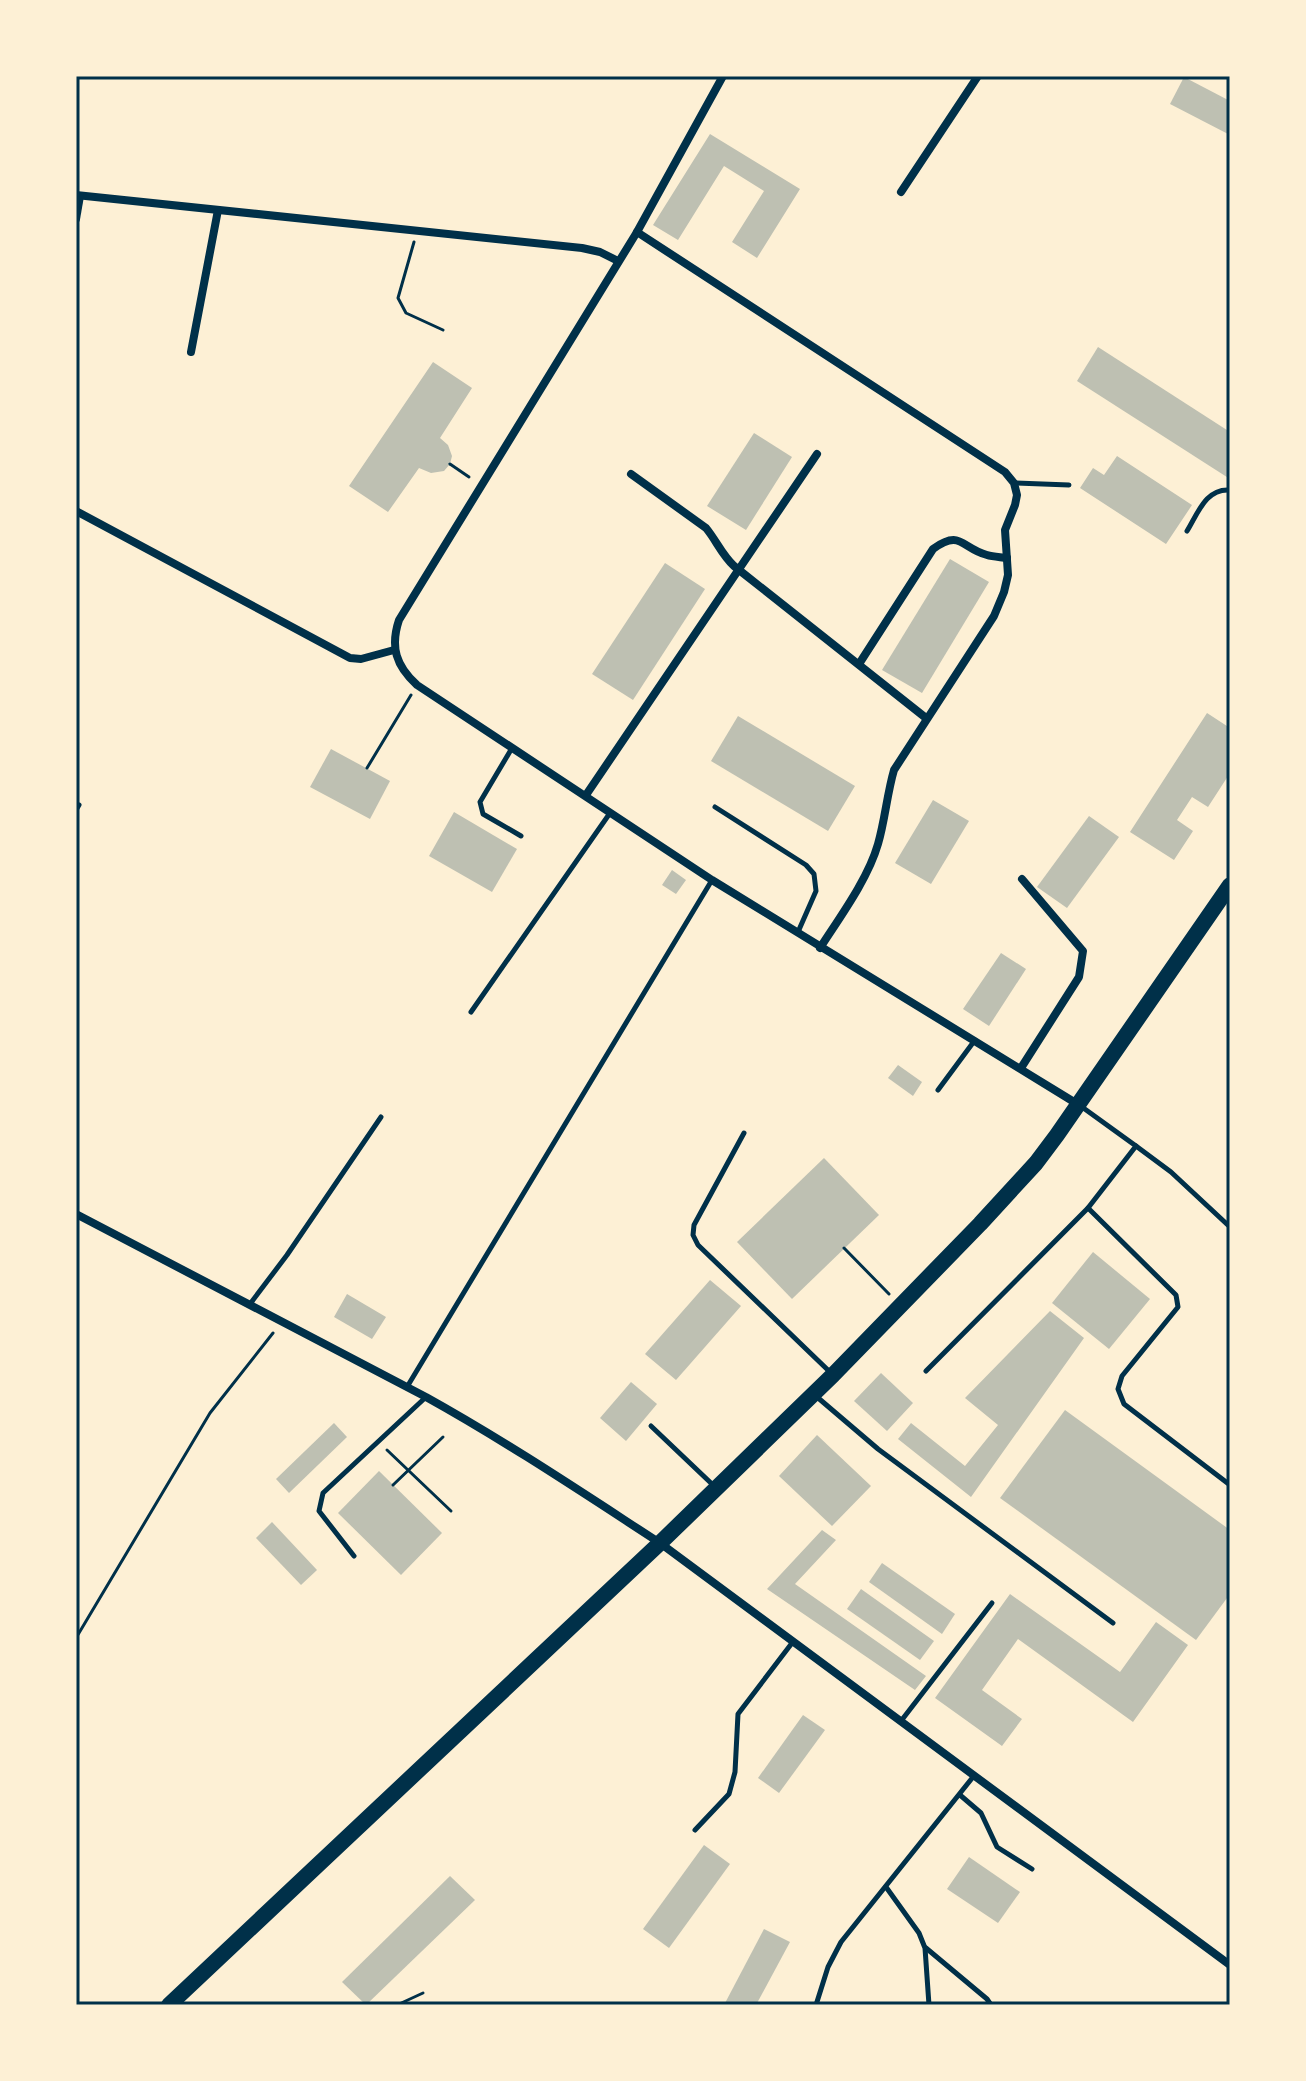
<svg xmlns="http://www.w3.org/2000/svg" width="1306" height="2081" font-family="Rubik,sans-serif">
<rect width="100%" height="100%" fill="#fdf0d5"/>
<g fill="#bec0b2">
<polygon points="1184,77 1230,101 1230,135 1170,104"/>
<polygon points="710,134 800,189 757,258 732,242 764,191 724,166 678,240 653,225"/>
<polygon points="1098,347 1230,432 1230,479 1077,381"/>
<polygon points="433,362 472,388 440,438 448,445 452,456 450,464 444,471 431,473 419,468 388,512 349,486"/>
<polygon points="754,433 792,457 746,530 707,506"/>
<polygon points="1117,456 1192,505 1166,544 1080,488 1093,468 1104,475"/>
<polygon points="950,559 989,582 922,693 882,670"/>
<polygon points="665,563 705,589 633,700 592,674"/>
<polygon points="1207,713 1230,728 1230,773 1208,807 1192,797 1177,820 1193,831 1174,860 1130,832"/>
<polygon points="738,716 855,786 828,831 711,761"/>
<polygon points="331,749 390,781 370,819 310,787"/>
<polygon points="933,800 969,821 931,884 895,863"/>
<polygon points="454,812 517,849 492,892 429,856"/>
<polygon points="1089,816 1119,837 1067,908 1037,887"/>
<polygon points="672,870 686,880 676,894 662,885"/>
<polygon points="1001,953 1026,969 989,1026 963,1009"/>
<polygon points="898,1065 922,1082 913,1096 888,1078"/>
<polygon points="824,1158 879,1215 792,1299 737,1242"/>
<polygon points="1093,1252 1150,1299 1109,1349 1052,1303"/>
<polygon points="710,1280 741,1306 676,1380 645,1354"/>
<polygon points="347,1294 386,1317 372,1339 334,1317"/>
<polygon points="1050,1311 1084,1338 971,1497 898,1439 911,1423 965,1466 998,1425 965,1398"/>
<polygon points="881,1373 913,1403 887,1431 854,1401"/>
<polygon points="631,1382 657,1404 626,1441 600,1418"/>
<polygon points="1065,1410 1230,1530 1230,1594 1196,1640 1000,1498"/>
<polygon points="334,1423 347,1437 289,1493 276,1479"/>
<polygon points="817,1435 871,1486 832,1526 779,1476"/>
<polygon points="379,1471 442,1533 401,1575 338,1513"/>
<polygon points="272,1522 317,1570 301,1585 256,1538"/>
<polygon points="822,1530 836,1540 795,1584 926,1676 915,1690 767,1589"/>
<polygon points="882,1563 955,1614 942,1634 869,1582"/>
<polygon points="861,1589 934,1641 920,1660 847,1609"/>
<polygon points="1010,1594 1120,1672 1156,1622 1188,1645 1133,1722 1018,1639 982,1690 1022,1719 1002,1746 935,1698"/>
<polygon points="803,1715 825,1730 779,1793 758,1778"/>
<polygon points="704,1845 730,1864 669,1948 643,1929"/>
<polygon points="969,1857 1020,1892 998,1923 947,1889"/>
<polygon points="450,1876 475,1900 366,2005 342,1982"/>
<polygon points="764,1929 790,1942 756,2005 724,2005"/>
</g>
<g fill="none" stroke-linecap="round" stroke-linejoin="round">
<g stroke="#003049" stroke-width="3">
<polyline points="414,242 398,298 406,313 443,330"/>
<polyline points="450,464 469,477"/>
<polyline points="367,768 411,695"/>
<polyline points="844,1248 889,1294"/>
<polyline points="387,1450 451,1511"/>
<polyline points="393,1485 443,1437"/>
<polyline points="76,1638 210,1413 273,1333"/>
<polyline points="397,2005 423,1993"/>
</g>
<g stroke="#003049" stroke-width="5">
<polyline points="1014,483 1069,485"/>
<path d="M 1187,531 C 1198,513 1206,488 1230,490"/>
<polyline points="512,748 480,802 483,814 521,836"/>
<polyline points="715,807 806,865 814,874 816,891 798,932"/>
<polyline points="76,810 79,805"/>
<polyline points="471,1012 610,813"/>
<polyline points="938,1090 975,1040"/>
<polyline points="744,1133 694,1225 693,1235 698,1245 831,1373"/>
<polyline points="1136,1146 1171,1172 1230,1227"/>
<polyline points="1088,1208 1176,1295 1178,1307 1122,1376 1118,1389 1124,1404 1230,1485"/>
<polyline points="250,1304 287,1255 381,1117"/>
<polyline points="926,1371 1088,1208 1136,1146 1082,1107"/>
<polyline points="407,1387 712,880"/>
<polyline points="817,1397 878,1449 1113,1623"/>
<polyline points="651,1426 713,1485"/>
<polyline points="354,1556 319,1511 323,1493 426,1397"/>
<polyline points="901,1721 992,1603"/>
<polyline points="960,1795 981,1813 997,1847 1032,1869"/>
<polyline points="695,1830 729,1794 735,1772 738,1714 792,1643"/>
<polyline points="886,1887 919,1933 925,1948 929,2005"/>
<polyline points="926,1948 987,1999 991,2005"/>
<polyline points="816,2005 828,1967 841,1942 973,1777"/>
</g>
<g stroke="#003049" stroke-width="8">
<path d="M 723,76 L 637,232 L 399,620 C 390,647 396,666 417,685 L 712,880 L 1079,1105"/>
<polyline points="901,192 978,76"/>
<polyline points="76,195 582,248 600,252 618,261"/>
<polyline points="76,219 80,196"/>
<path d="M 637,232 L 1005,472 L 1014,483 L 1017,495 L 1015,505 L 1005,530 L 1008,575 L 1004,592 L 994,616 L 894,770 C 887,794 885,820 878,844 C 868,879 840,917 820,948"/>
<polyline points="191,352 218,210"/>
<path d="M 631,474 L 706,528 C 716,540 722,555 734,566 L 926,718"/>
<polyline points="76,511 350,658 361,659 394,650"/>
<path d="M 859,664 L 933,549 C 961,529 961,548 987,555 C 993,557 1001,557 1007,558"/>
<polyline points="586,795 817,454"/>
<polyline points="1021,1068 1079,977 1083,951 1022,879"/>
<path d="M 76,1214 L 426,1397 C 507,1442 583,1493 660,1543 L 1230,1965"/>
</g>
<polyline stroke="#003049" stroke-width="16" points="169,2005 660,1543 833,1375 980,1224 1036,1163 1057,1135 1230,885"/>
</g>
<rect width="1306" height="2081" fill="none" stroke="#fdf0d5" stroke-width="156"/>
<rect x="78" y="78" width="1150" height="1925" fill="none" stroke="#003049" stroke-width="3"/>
</svg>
